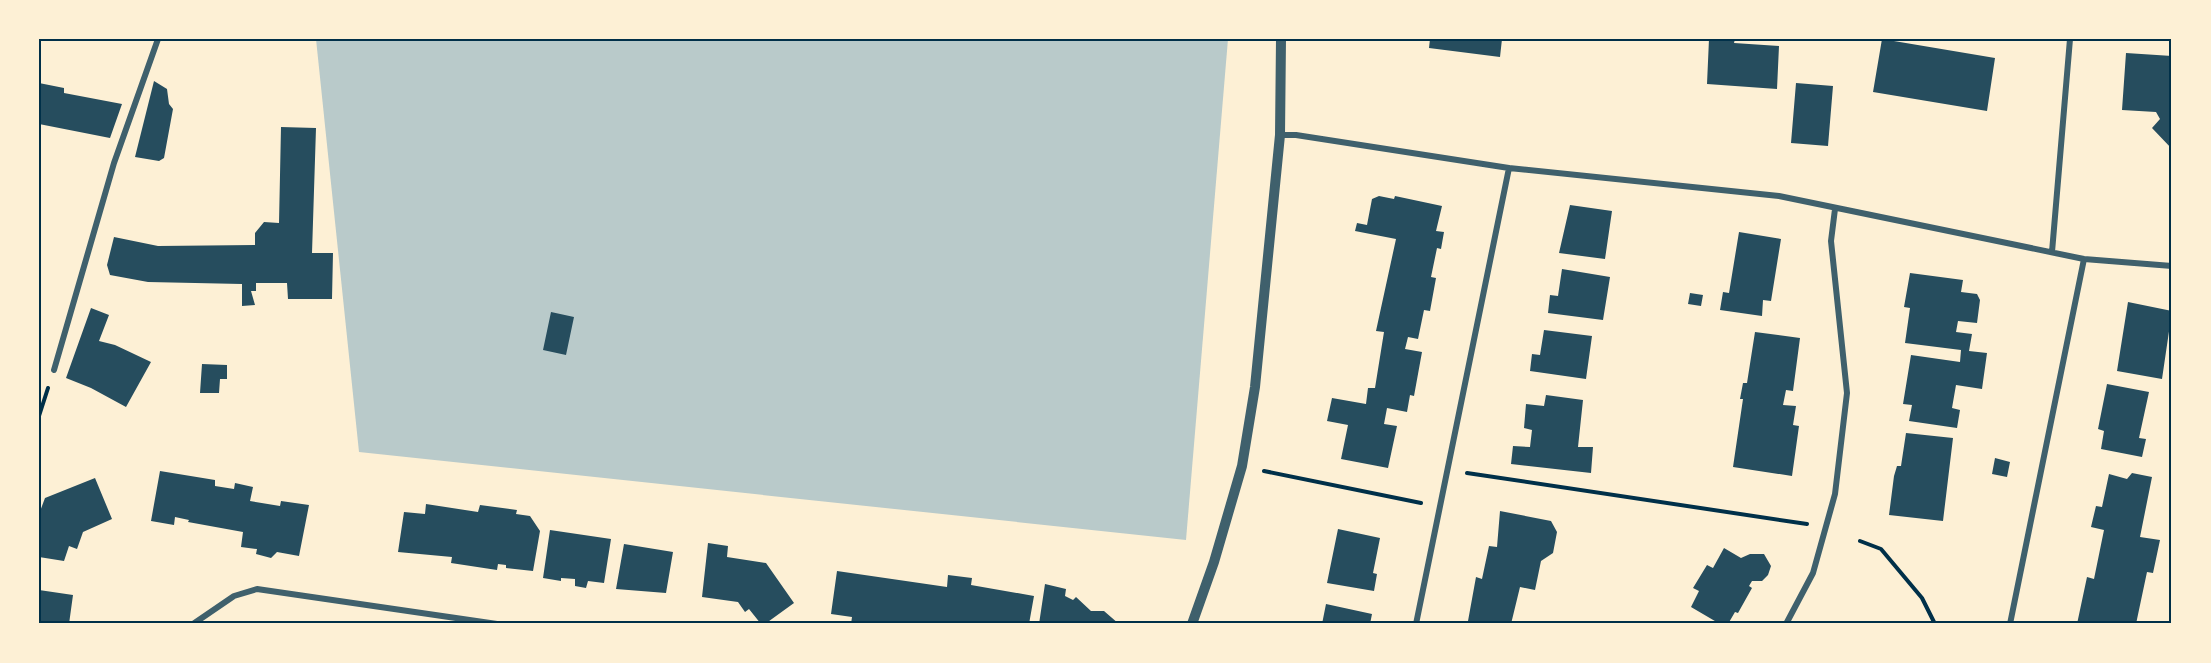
<svg xmlns="http://www.w3.org/2000/svg" width="2211" height="663" font-family="Montserrat,sans-serif">
<style>
.green{fill:#b9caca}
.building{fill:#264d5e}
.lines{fill:none;stroke-linecap:round;stroke-linejoin:round}
.path{stroke:#003049;stroke-width:4}
.minor{stroke:#3f606c;stroke-width:6}
.tertiary{stroke:#3f606c;stroke-width:10}
.neatline{fill:none;stroke:#003049;stroke-width:2}
</style>
<rect width="100%" height="100%" fill="#fdf0d5"/>
<path class="green" d="M 316,39 L 1228,39 L 1186,540 L 359,452 Z"/>
<path class="building" d="M 1430,39 L 1502,39 L 1500,57 L 1429,48 Z
M 1709,39 L 1735,39 L 1734,43 L 1779,46 L 1777,89 L 1707,84 Z
M 1882,39 L 1995,58 L 1987,111 L 1873,92 Z
M 2126,53 L 2172,56 L 2172,149 L 2152,128 L 2160,119 L 2156,112 L 2122,110 Z
M 154,81 L 167,89 L 169,104 L 173,109 L 164,158 L 159,161 L 135,157 Z
M 39,83 L 64,88 L 64,93 L 122,104 L 110,138 L 39,124 Z
M 1796,83 L 1833,86 L 1828,146 L 1791,143 Z
M 281,127 L 316,128 L 312,253 L 333,253 L 332,299 L 288,299 L 287,283 L 256,283 L 256,291 L 251,291 L 255,305 L 242,306 L 242,284 L 148,282 L 110,275 L 107,265 L 114,237 L 158,246 L 255,245 L 255,233 L 264,222 L 279,223 Z
M 1379,196 L 1394,199 L 1395,196 L 1442,206 L 1436,231 L 1444,232 L 1441,249 L 1437,248 L 1431,277 L 1436,278 L 1430,311 L 1424,310 L 1418,339 L 1408,337 L 1405,349 L 1422,352 L 1414,396 L 1410,395 L 1407,412 L 1387,408 L 1384,424 L 1397,426 L 1388,468 L 1341,459 L 1348,425 L 1327,421 L 1332,398 L 1366,404 L 1368,388 L 1375,388 L 1384,332 L 1376,331 L 1396,239 L 1355,231 L 1357,223 L 1367,225 L 1372,199 Z
M 1570,205 L 1612,211 L 1605,259 L 1559,253 Z
M 1739,232 L 1781,239 L 1771,301 L 1763,300 L 1762,316 L 1720,310 L 1723,292 L 1729,293 Z
M 1562,269 L 1610,277 L 1603,320 L 1548,313 L 1550,295 L 1558,296 Z
M 1910,273 L 1963,280 L 1961,292 L 1977,294 L 1980,300 L 1977,323 L 1958,321 L 1956,332 L 1972,334 L 1969,351 L 1987,353 L 1982,389 L 1956,385 L 1952,408 L 1960,410 L 1957,428 L 1909,421 L 1912,405 L 1903,404 L 1911,355 L 1960,362 L 1961,350 L 1905,343 L 1910,308 L 1904,307 Z
M 1690,293 L 1703,295 L 1701,306 L 1688,304 Z
M 2128,302 L 2172,311 L 2162,379 L 2117,371 Z
M 91,308 L 109,315 L 99,341 L 115,345 L 151,362 L 126,407 L 91,388 L 66,378 Z
M 551,312 L 574,317 L 566,355 L 543,350 Z
M 1544,330 L 1592,336 L 1586,379 L 1530,371 L 1532,354 L 1540,355 Z
M 1755,332 L 1800,338 L 1793,391 L 1786,390 L 1783,405 L 1796,406 L 1793,425 L 1799,426 L 1792,476 L 1733,467 L 1743,399 L 1740,399 L 1743,383 L 1747,383 Z
M 202,364 L 227,365 L 227,379 L 220,379 L 219,393 L 200,393 Z
M 2107,384 L 2149,392 L 2139,438 L 2146,439 L 2142,457 L 2101,449 L 2104,431 L 2098,429 Z
M 1546,395 L 1583,400 L 1578,447 L 1593,447 L 1591,473 L 1511,464 L 1513,446 L 1530,447 L 1532,430 L 1524,428 L 1526,404 L 1544,406 Z
M 1906,433 L 1953,438 L 1943,521 L 1889,515 L 1894,476 L 1897,466 L 1901,466 Z
M 1995,458 L 2010,462 L 2007,477 L 1992,474 Z
M 160,471 L 215,480 L 215,486 L 234,489 L 235,483 L 253,487 L 250,501 L 280,506 L 281,501 L 309,505 L 299,556 L 277,552 L 271,558 L 256,554 L 257,549 L 241,547 L 243,532 L 188,522 L 189,520 L 175,517 L 174,525 L 151,521 Z
M 2132,473 L 2152,477 L 2140,537 L 2160,540 L 2153,573 L 2147,572 L 2136,624 L 2077,624 L 2087,577 L 2094,579 L 2104,530 L 2091,527 L 2096,506 L 2102,507 L 2109,474 L 2127,479 Z
M 95,478 L 112,519 L 83,532 L 77,549 L 69,546 L 64,561 L 39,557 L 39,514 L 45,498 Z
M 426,504 L 478,512 L 480,505 L 517,510 L 516,514 L 530,516 L 540,531 L 533,571 L 506,568 L 506,565 L 498,564 L 497,570 L 451,563 L 452,557 L 398,552 L 404,512 L 425,514 Z
M 1500,511 L 1551,521 L 1557,532 L 1553,553 L 1541,561 L 1535,590 L 1520,587 L 1511,624 L 1472,624 L 1468,621 L 1476,577 L 1482,579 L 1489,546 L 1497,547 Z
M 1338,529 L 1380,538 L 1373,573 L 1377,574 L 1374,591 L 1327,583 Z
M 550,530 L 611,539 L 604,583 L 588,581 L 586,588 L 575,586 L 575,579 L 561,578 L 561,581 L 543,578 Z
M 708,543 L 728,546 L 727,557 L 766,563 L 794,603 L 765,624 L 761,624 L 749,609 L 745,612 L 738,602 L 702,597 Z
M 624,544 L 673,552 L 666,593 L 616,589 Z
M 1724,548 L 1741,558 L 1750,554 L 1764,554 L 1771,566 L 1768,575 L 1762,581 L 1752,581 L 1749,586 L 1752,588 L 1738,613 L 1735,612 L 1728,624 L 1720,624 L 1691,607 L 1699,591 L 1693,588 L 1707,565 L 1713,568 Z
M 837,571 L 947,587 L 948,575 L 972,578 L 971,585 L 1034,596 L 1029,624 L 851,624 L 852,617 L 831,614 Z
M 1045,584 L 1066,589 L 1065,596 L 1073,600 L 1076,597 L 1091,611 L 1104,611 L 1119,624 L 1039,624 Z
M 39,590 L 73,595 L 69,624 L 39,624 Z
M 1326,604 L 1372,614 L 1370,624 L 1322,624 Z"/>
<g class="lines">
<path class="path" d="M 39,416 L 48,388
M 1264,471 L 1421,503
M 1467,473 L 1807,524
M 1860,541 L 1881,549 L 1922,598 L 1935,624"/>
<path class="minor" d="M 1280,135 L 1296,135 L 1509,168 L 1779,196 L 2084,259 L 2172,266
M 2052,252 L 2070,39
M 54,370 L 114,163 L 158,39
M 193,624 L 234,596 L 257,589 L 497,624
M 1416,624 L 1509,168
M 1786,624 L 1813,573 L 1835,494 L 1847,393 L 1831,241 L 1835,209
M 2010,624 L 2084,259"/>
<path class="tertiary" d="M 1192,624 L 1214,562 L 1242,466 L 1255,387 L 1280,135 L 1281,39"/>
</g>
<rect width="2211" height="663" fill="none" stroke="#fdf0d5" stroke-width="81"/>
<rect x="40" y="40" width="2130" height="582" class="neatline"/>
</svg>
